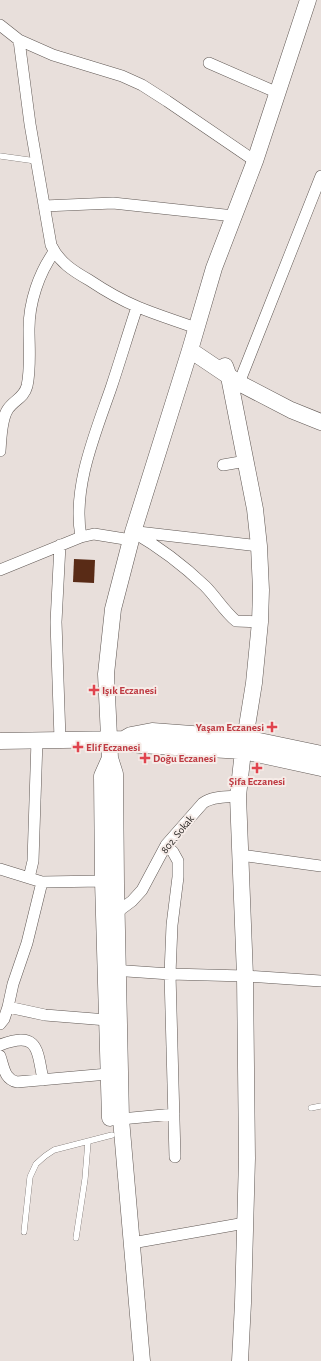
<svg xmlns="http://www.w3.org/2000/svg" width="321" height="1361" font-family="'Alegreya Sans',sans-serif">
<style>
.building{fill:#592b16}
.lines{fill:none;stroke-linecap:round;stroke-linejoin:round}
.lane-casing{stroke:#605854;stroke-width:6}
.street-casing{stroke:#605854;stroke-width:12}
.secondary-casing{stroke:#605854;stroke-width:17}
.lane{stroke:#fff;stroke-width:5.5}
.street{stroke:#fff;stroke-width:11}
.secondary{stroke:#fff;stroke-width:16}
.health-dot{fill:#e0444e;stroke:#f6ece8;stroke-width:1.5}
.labels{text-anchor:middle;stroke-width:4;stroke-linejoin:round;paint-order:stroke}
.health-label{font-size:11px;font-weight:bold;fill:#be3a42;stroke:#f6ece8;text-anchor:start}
.street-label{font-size:11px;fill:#221f1d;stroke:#f6ece8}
</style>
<rect width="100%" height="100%" fill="#e8dfdb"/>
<path class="building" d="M 74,559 L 95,560 L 94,583 L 73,582 Z"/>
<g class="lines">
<defs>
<path id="lane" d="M 0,156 L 36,161
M 311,1108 L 321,1106
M 24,1232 L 30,1177 L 36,1164 L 45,1156 L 54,1150 L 112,1135
M 76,1238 L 85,1179 L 88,1142"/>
<path id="street" d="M 0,25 L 19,40 L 53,55 L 122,76 L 142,85 L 167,101 L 255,161
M 19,40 L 30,124 L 51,245 C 59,262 73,271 89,280 C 104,290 121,300 138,307 C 157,315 177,321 196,328
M 209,63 L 278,93
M 44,206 L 113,203 L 234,216
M 239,383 L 321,176
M 0,451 C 1,439 1,419 8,409 C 14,400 24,398 27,386 C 31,368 29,348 29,329 C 29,302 39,273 54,252
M 223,465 L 246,461
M 133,532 C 159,547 183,565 205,586 C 216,597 224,611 236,621 L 260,622
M 138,532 L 259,546
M 81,537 C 72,488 95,434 111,388 C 120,361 128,334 137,307
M 60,545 L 56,622 L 60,739
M 0,570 L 81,537 L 94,534 L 131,540
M 166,845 L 173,852 L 178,861 L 178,877 L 172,925 L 170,974 L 175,1157
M 240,855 L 321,866
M 0,869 L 42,882 L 103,881 L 109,883
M 29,878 L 33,861 L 37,740
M 116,913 L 132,901 L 142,890 L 166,845 L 203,803 C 212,796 227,797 238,796
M 112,970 L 170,974 L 245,976 L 321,981
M 8,1007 L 45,1015 L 107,1020
M 0,1024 L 4,1019 L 8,1007 L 13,984 L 27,943 L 42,882
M 0,1045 C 38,1031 37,1048 43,1080
M 0,1056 C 4,1067 4,1079 17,1082 L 108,1074
M 121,1119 L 174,1114
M 132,1243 L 245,1223"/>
<path id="secondary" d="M 190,350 L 239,383 L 291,410 L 321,422
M 225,366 L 229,377 L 255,509 L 259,546 L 261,590 L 260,622 L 254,683 L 243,751 L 238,796 L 245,976 L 247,1158 L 243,1303 L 240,1361
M 124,739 L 132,744 L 141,745 L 243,751 L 321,768
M 0,741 L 124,739 L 131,735 L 152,731 L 245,738 L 321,754
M 110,758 L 102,776 L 103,881 L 110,1118
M 142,1361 L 121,1119 L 116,884 L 115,774 L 110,758 L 106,674 L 113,609 L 133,532 L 190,350 L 214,268 L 255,161 L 308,0"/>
</defs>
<use href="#lane" class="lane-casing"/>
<use href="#street" class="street-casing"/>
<use href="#secondary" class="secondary-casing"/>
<use href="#lane" class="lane"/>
<use href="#street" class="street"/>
<use href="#secondary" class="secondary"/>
</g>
<g class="health-dot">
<path d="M92 684h4v4h4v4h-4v4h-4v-4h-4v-4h4z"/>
<path d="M270 721h4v4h4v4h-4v4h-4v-4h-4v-4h4z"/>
<path d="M76 741h4v4h4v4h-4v4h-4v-4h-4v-4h4z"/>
<path d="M143 752h4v4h4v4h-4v4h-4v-4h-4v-4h4z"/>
<path d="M255 762h4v4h4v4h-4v4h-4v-4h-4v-4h4z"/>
</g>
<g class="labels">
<g class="health-label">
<text x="102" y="694">Işık Eczanesi</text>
<text x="264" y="731" text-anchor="end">Yaşam Eczanesi</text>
<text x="86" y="751">Elif Eczanesi</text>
<text x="153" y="762">Doğu Eczanesi</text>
<text x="257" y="785" text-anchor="middle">Şifa Eczanesi</text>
</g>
<g class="street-label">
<text transform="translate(177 834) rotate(-51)" y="4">802. Sokak</text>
</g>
</g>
</svg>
